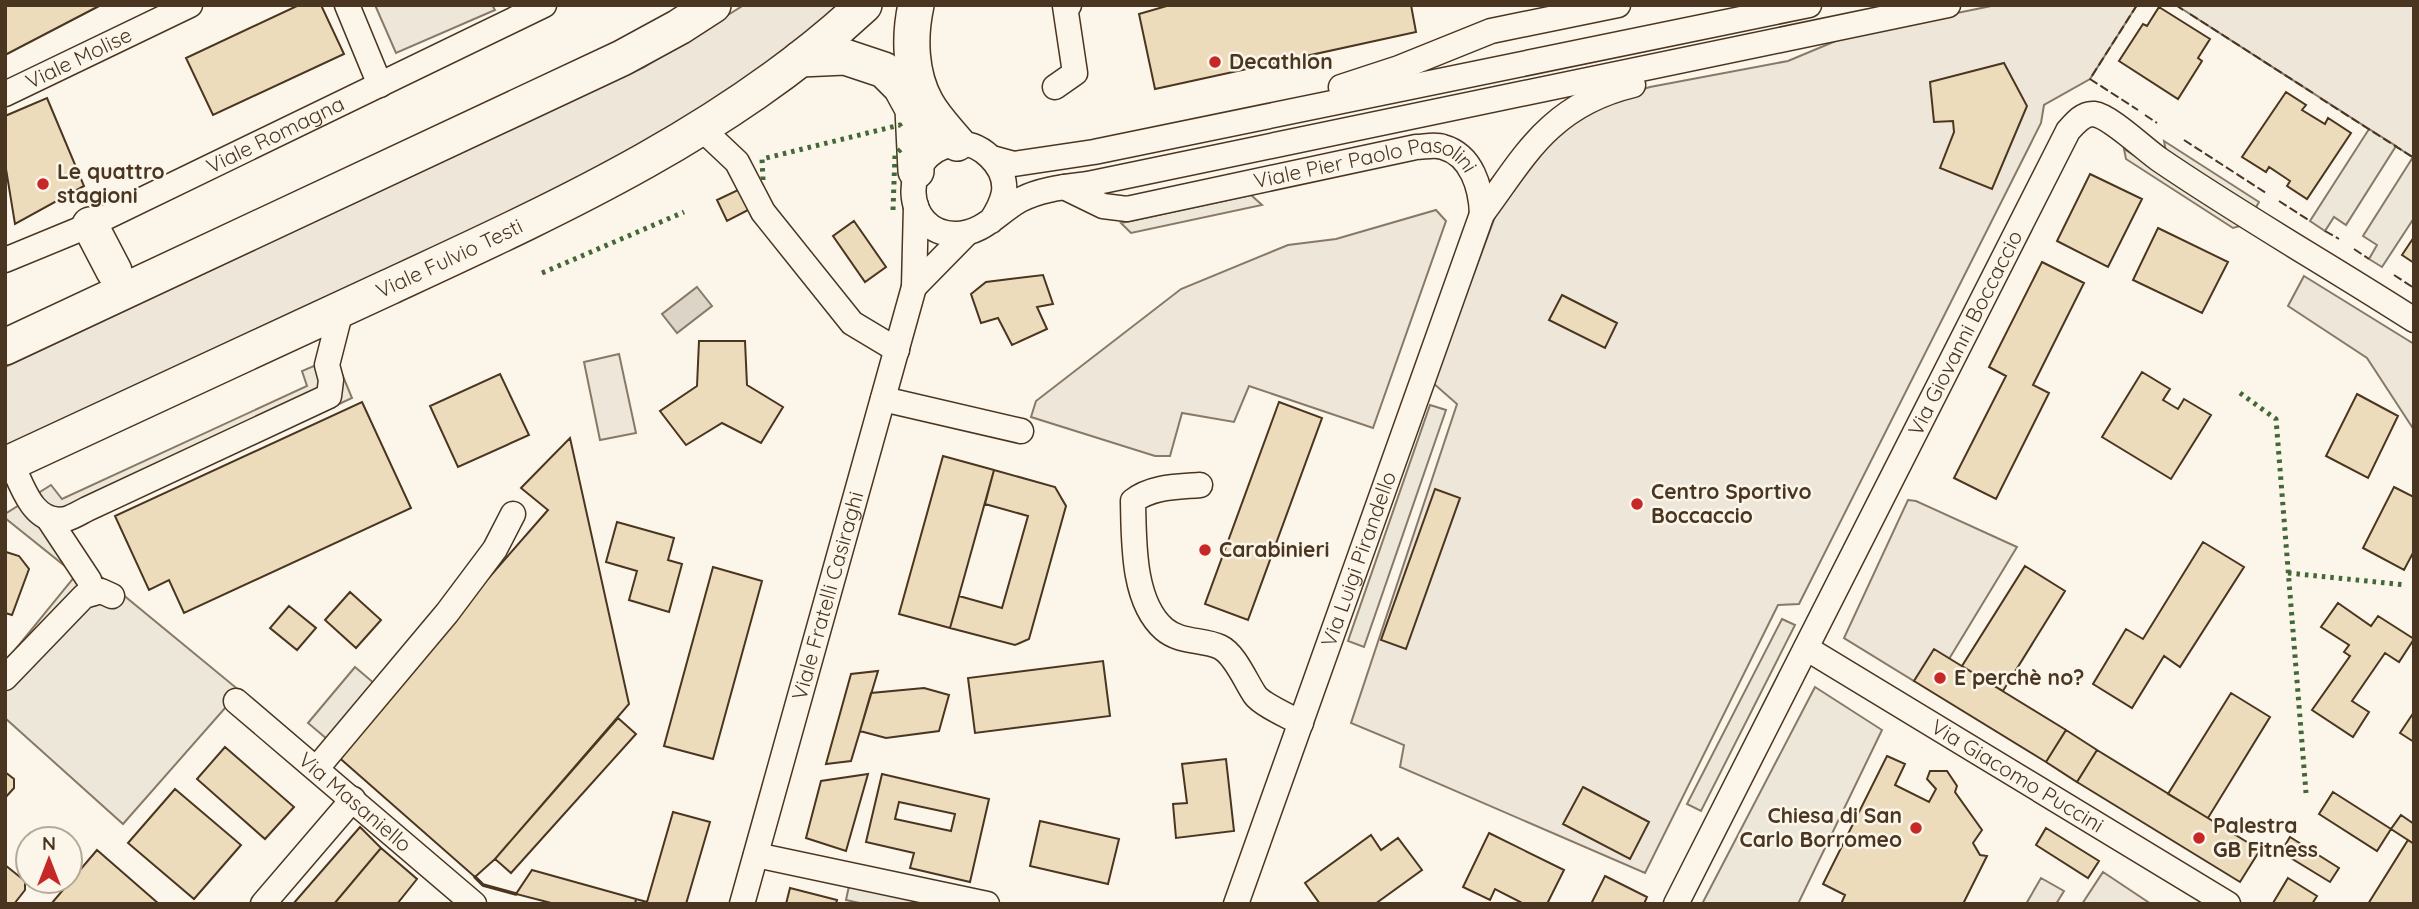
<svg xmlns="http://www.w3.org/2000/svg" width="2419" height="909" font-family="Quicksand,sans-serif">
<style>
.green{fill:#ede6d9;stroke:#887966;stroke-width:2}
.parking{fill:#ede7d9;stroke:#887966;stroke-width:2}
.water{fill:#dcd4c6;stroke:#887966;stroke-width:2}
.building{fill:#ecdcbc;stroke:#4a3520;stroke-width:2;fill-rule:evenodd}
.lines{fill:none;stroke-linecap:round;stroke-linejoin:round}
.minor-casing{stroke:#4a3520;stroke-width:27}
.highway-casing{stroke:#4a3520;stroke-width:38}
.minor{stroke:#fbf6e9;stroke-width:24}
.highway{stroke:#fbf6e9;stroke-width:35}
.hedge{stroke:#436837;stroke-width:5;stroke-dasharray:3.5 5;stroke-linecap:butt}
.fence{stroke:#4a3520;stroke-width:2;stroke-dasharray:9 3.5;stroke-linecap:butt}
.wall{stroke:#4a3520;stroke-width:3.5}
.poi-dot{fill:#c62828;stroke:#fbf6e9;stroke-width:2.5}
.labels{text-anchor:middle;stroke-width:5;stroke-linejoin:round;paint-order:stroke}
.street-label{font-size:21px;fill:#4a3520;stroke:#fbf6e9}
.poi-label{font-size:21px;font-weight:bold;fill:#4a3520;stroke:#fbf6e9;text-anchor:start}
</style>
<rect width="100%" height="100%" fill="#fbf6e9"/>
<path class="green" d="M 375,5 L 492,5 L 495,10 L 396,53 Z
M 744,5 L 842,5 L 807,35 L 697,115 L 559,190 L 299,309 L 5,446 L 5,367 L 644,67 Z
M 1996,5 L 2137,5 L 2090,79 L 2044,105 L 2041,123 L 1799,604 L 1778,605 L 1645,873 L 1400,767 L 1404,745 L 1351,723 L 1457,404 L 1433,383 L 1496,214 L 1526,169 L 1558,132 L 1602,101 L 1650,87 L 1788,61 L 1850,35 Z
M 2176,5 L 2414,5 L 2414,158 Z
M 1436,210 L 1446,221 L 1373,428 L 1249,386 L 1234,422 L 1182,413 L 1170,456 L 1155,456 L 1031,417 L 1036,401 L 1181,289 L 1288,245 L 1336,239 Z
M 2304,276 L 2414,344 L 2414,430 L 2367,358 L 2288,306 Z
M 619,354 L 636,433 L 600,440 L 584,362 Z
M 1908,500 L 1916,501 L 2017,547 L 1949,659 L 1914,681 L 1844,638 Z
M 2103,872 L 2151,904 L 2082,904 Z
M 2041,878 L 2064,891 L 2056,904 L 2026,904 Z"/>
<path class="parking" d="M 2369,129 L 2396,146 L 2346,225 L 2334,217 L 2325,231 L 2310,221 Z
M 2164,141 L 2259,202 L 2255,209 L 2166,152 Z
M 2124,149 L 2244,225 L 2233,228 L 2126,159 Z
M 2413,157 L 2414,218 L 2382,267 L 2369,259 L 2377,245 L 2363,236 Z
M 1251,195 L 1262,205 L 1131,233 L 1121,223 Z
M 335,357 L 352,398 L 70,529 L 93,570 L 240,691 L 123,824 L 5,718 L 5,662 L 76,575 L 5,518 L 5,514 L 51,485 L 62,499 L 307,386 L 302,371 Z
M 1430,405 L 1446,410 L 1364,647 L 1348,641 Z
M 1782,619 L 1795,625 L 1701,811 L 1687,804 Z
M 355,667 L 375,684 L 327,739 L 308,723 Z
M 1815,687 L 1882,730 L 1798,904 L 1702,904 Z
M 849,886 L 930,904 L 864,904 L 846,900 Z"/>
<path class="water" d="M 697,287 L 712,306 L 677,333 L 662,314 Z"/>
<path class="building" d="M 5,5 L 101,5 L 5,55 Z
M 299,5 L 321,5 L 344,54 L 213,115 L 186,58 Z
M 1170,5 L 1411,5 L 1416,32 L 1155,89 L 1139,14 Z
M 2159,7 L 2210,39 L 2198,58 L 2202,61 L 2178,99 L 2119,61 L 2143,24 L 2147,26 Z
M 2004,63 L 2027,106 L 1992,189 L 1940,168 L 1954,132 L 1953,121 L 1934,122 L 1930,82 Z
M 2286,92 L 2306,105 L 2302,110 L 2325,124 L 2328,118 L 2351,133 L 2307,199 L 2287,186 L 2290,181 L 2269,167 L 2266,172 L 2242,157 Z
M 47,98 L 84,186 L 15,224 L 5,163 L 5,116 Z
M 2090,174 L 2142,199 L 2108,267 L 2057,241 Z
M 740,189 L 750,209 L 727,221 L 717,200 Z
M 854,221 L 886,267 L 865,282 L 833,236 Z
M 2158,228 L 2228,262 L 2202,313 L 2133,280 Z
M 2414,237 L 2414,263 L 2402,255 Z
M 2042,262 L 2084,283 L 2033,385 L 2049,393 L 1996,499 L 1954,478 L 2006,376 L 1989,367 Z
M 1043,275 L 1053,304 L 1037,307 L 1047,329 L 1012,345 L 998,318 L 981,323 L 971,294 L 986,282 Z
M 1562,295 L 1617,323 L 1605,348 L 1549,320 Z
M 699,341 L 745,341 L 747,385 L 783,407 L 761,443 L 722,423 L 686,445 L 660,411 L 697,386 Z
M 2142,372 L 2170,389 L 2163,400 L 2178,409 L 2184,399 L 2211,415 L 2171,479 L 2102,437 Z
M 500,374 L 529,435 L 458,467 L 430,406 Z
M 2357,394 L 2398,416 L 2368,478 L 2326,456 Z
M 362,402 L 411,508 L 184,613 L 169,580 L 149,590 L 115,516 Z
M 1279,402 L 1322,418 L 1248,620 L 1205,604 Z
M 570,438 L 629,704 L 495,859 L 475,877 L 335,754 L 548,510 L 521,488 Z
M 943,456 L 994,470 L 950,628 L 899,614 Z
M 994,470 L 1055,487 L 1066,506 L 1029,639 L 1015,645 L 950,628 L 959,596 L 1002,608 L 1028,516 L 985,504 Z
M 2394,487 L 2414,497 L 2414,551 L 2404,570 L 2363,548 Z
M 1435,489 L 1460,498 L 1406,649 L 1381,640 Z
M 617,522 L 674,538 L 668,560 L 682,564 L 669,612 L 629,600 L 637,571 L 606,562 Z
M 2203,542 L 2244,567 L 2180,667 L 2164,656 L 2132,708 L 2093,684 L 2126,629 L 2143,639 Z
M 6,552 L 19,556 L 29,569 L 12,615 L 5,613 Z
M 2025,566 L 2065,591 L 2003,691 L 1962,666 Z
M 713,567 L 762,581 L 713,759 L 664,746 Z
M 350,592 L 381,620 L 356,648 L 325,620 Z
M 2338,603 L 2371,626 L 2378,616 L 2414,639 L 2399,662 L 2385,653 L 2352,701 L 2369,712 L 2353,737 L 2312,710 L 2350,656 L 2344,652 L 2349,645 L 2321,627 Z
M 289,606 L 316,628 L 297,650 L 270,628 Z
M 1934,649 L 2066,730 L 2046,762 L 1914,681 Z
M 1103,661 L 1110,716 L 975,733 L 968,678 Z
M 878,671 L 851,761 L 826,764 L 851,674 Z
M 924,688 L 949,695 L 939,731 L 886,738 L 860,731 L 871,693 Z
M 2231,693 L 2270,717 L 2208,818 L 2168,794 Z
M 2414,712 L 2414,742 L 2400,733 Z
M 618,718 L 636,734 L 511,873 L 495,859 Z
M 2066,730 L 2097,750 L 2077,782 L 2046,762 Z
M 225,747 L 294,807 L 265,839 L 197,779 Z
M 2097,750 L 2260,850 L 2240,882 L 2077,782 Z
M 1887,756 L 1905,764 L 1895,785 L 1929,802 L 1936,789 L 1927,779 L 1930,771 L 1947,771 L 1957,786 L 1955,792 L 1982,830 L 1973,843 L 1980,855 L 1987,856 L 1963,904 L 1841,904 L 1845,895 L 1823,884 Z
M 1226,759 L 1234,831 L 1176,838 L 1173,804 L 1187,803 L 1182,764 Z
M 5,772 L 14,779 L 14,788 L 5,798 Z
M 868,774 L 846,851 L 806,838 L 821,781 Z
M 882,774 L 989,799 L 970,882 L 910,868 L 914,853 L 866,842 ZM 899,802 L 955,814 L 951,831 L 895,819 Z
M 1583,787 L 1649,822 L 1630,859 L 1563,824 Z
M 175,789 L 241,845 L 194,899 L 128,843 Z
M 2333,792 L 2391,829 L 2377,851 L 2319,814 Z
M 673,812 L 710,822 L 686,904 L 635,904 L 636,899 L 647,902 Z
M 2401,815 L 2414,824 L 2414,844 L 2391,829 Z
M 1040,821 L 1119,839 L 1108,884 L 1030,866 Z
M 360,827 L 381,848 L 334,904 L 293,904 Z
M 2046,828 L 2099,861 L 2088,878 L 2036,845 Z
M 1489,833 L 1564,870 L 1547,904 L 1524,904 L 1495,889 L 1490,900 L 1463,887 Z
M 1371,835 L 1381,850 L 1398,838 L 1422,870 L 1375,904 L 1320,904 L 1305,883 Z
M 2290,837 L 2339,868 L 2330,882 L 2281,852 Z
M 2408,840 L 2414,844 L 2414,904 L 2368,904 Z
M 381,848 L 417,879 L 397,904 L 334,904 Z
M 97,850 L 159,904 L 51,904 Z
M 5,865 L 25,881 L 25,890 L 14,904 L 5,904 Z
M 532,870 L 636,899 L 635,904 L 555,904 L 516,894 Z
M 1605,876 L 1647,897 L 1644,904 L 1591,904 Z
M 2288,878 L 2317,896 L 2312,904 L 2273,903 Z
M 790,888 L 837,900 L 836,904 L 786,904 Z"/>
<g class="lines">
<defs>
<g id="minor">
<path d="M 347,5 L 380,85"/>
<path d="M 1055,87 L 1075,73 L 1065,6 L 1069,5"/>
<path d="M 1341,87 L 1399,68 L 1491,31 L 1618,5"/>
<path id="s1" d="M 5,94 L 190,5"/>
<path d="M 701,128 L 737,162 L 763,212 L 852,323 L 897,350"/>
<path d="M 992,158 L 1014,164 L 1094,152 L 1809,5"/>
<path id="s2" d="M 1064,187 L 1103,206 L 1127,209 L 1416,147 C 1424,147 1435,144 1443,147 C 1472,155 1481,188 1482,214"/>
<path d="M 991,221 C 997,212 1002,204 1004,192 C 1007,166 979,139 953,144 C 898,155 902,233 955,234 C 983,234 998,212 1020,200 C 1041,189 1065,187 1088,184 L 1948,5"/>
<path id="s3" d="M 5,260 L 90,225 L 544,5"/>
<path d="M 914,287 L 966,234"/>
<path d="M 883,399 L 1021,431"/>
<path d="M 11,462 C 22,485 33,526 66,519 C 73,517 81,512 87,509 L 329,396 L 331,380 L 327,365 L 341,310"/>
<path d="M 1200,485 C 1178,487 1152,486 1133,501 C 1134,540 1132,601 1164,629 C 1180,643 1203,639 1220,647 C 1235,654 1246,682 1255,695 C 1261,704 1290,717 1301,723"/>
<path d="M 48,518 L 89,580 L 93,593"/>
<path id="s4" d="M 1806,648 L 2228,904"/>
<path d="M 5,678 L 84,596 L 101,591 L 112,596"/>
<path id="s5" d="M 236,701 L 474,904"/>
<path d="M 317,768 L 447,613 L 495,549 L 513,514"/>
<path d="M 756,855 L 987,904"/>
<path d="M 263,904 L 353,799"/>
<path id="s6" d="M 742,904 L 914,287 L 916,206"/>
<path id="s7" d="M 1236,904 L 1482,214 C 1504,185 1524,151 1551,127 C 1574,106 1604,92 1633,85"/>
<path id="s8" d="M 1676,904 L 2068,131 C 2075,123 2083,113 2094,114 C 2110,116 2144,149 2160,160 C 2242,216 2330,266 2414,320"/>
</g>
<g id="highway">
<path d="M 916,5 C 909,37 910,74 926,103 C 934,118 947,131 957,143"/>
<path d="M 800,59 L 845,57 L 884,70 L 901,87 L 913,109 L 916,171"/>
<path d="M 90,225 L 114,271"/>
<path d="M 5,347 L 622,58 L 679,27 L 713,5"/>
<path id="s9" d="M 5,465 C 133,406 261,347 389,287 C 555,210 728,132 864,5"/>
</g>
</defs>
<use href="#minor" class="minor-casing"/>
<use href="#highway" class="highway-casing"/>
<use href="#minor" class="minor"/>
<use href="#highway" class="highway"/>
<path class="hedge" d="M 763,180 L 762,159 L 900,125 L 901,127
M 893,210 L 895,155 L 903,147
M 542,273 L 684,212
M 2240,393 L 2276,419 L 2306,793
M 2288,573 L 2406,585"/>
<path class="fence" d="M 2137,5 L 2090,79 L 2138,110
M 2176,5 L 2183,10
M 2190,14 L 2313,93
M 2320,98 L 2414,158
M 2145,115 L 2157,123
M 2184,140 L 2266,193
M 2279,201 L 2310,221
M 2325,231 L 2339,239
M 2354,249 L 2369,259
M 2394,275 L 2414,288"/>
<path class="wall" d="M 475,877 L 483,885 L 516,894"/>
</g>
<g class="poi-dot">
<circle cx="1215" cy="62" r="7"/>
<circle cx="43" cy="184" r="7"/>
<circle cx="1637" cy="504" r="7"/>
<circle cx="1205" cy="550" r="7"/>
<circle cx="1940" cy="678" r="7"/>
<circle cx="1916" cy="828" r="7"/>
<circle cx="2199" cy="838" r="7"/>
</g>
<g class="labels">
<g class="street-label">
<text dy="7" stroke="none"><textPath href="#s1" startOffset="82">Viale Molise</textPath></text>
<text dy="7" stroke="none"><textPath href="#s3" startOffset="298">Viale Romagna</textPath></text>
<text dy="7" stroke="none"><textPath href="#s2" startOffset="313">Viale Pier Paolo Pasolini</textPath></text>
<text dy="7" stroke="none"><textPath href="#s9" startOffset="490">Viale Fulvio Testi</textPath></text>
<text dy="7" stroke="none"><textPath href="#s8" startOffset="640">Via Giovanni Boccaccio</textPath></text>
<text dy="7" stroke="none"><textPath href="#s7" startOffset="366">Via Luigi Pirandello</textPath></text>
<text dy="7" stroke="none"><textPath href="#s6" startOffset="320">Viale Fratelli Casiraghi</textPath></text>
<text dy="7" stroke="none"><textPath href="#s4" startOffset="247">Via Giacomo Puccini</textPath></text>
<text dy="7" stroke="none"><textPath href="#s5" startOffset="156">Via Masaniello</textPath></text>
</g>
<g class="poi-label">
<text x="1229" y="69">Decathlon</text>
<text x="57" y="179">Le quattro<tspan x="57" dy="24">stagioni</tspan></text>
<text x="1651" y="499">Centro Sportivo<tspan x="1651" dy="24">Boccaccio</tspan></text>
<text x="1219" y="557">Carabinieri</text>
<text x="1954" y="685">E perchè no?</text>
<text x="1902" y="823" text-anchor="end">Chiesa di San<tspan x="1902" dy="24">Carlo Borromeo</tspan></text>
<text x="2213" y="833">Palestra<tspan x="2213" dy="24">GB Fitness</tspan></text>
</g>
</g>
<rect width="2419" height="909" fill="none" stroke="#4a3520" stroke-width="14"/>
<g transform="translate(49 860)"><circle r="33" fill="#fbf6e9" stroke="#b4a999" stroke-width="2"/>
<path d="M0-5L12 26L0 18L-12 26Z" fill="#c62828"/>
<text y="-10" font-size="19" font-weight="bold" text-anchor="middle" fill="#4a3520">N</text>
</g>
</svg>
